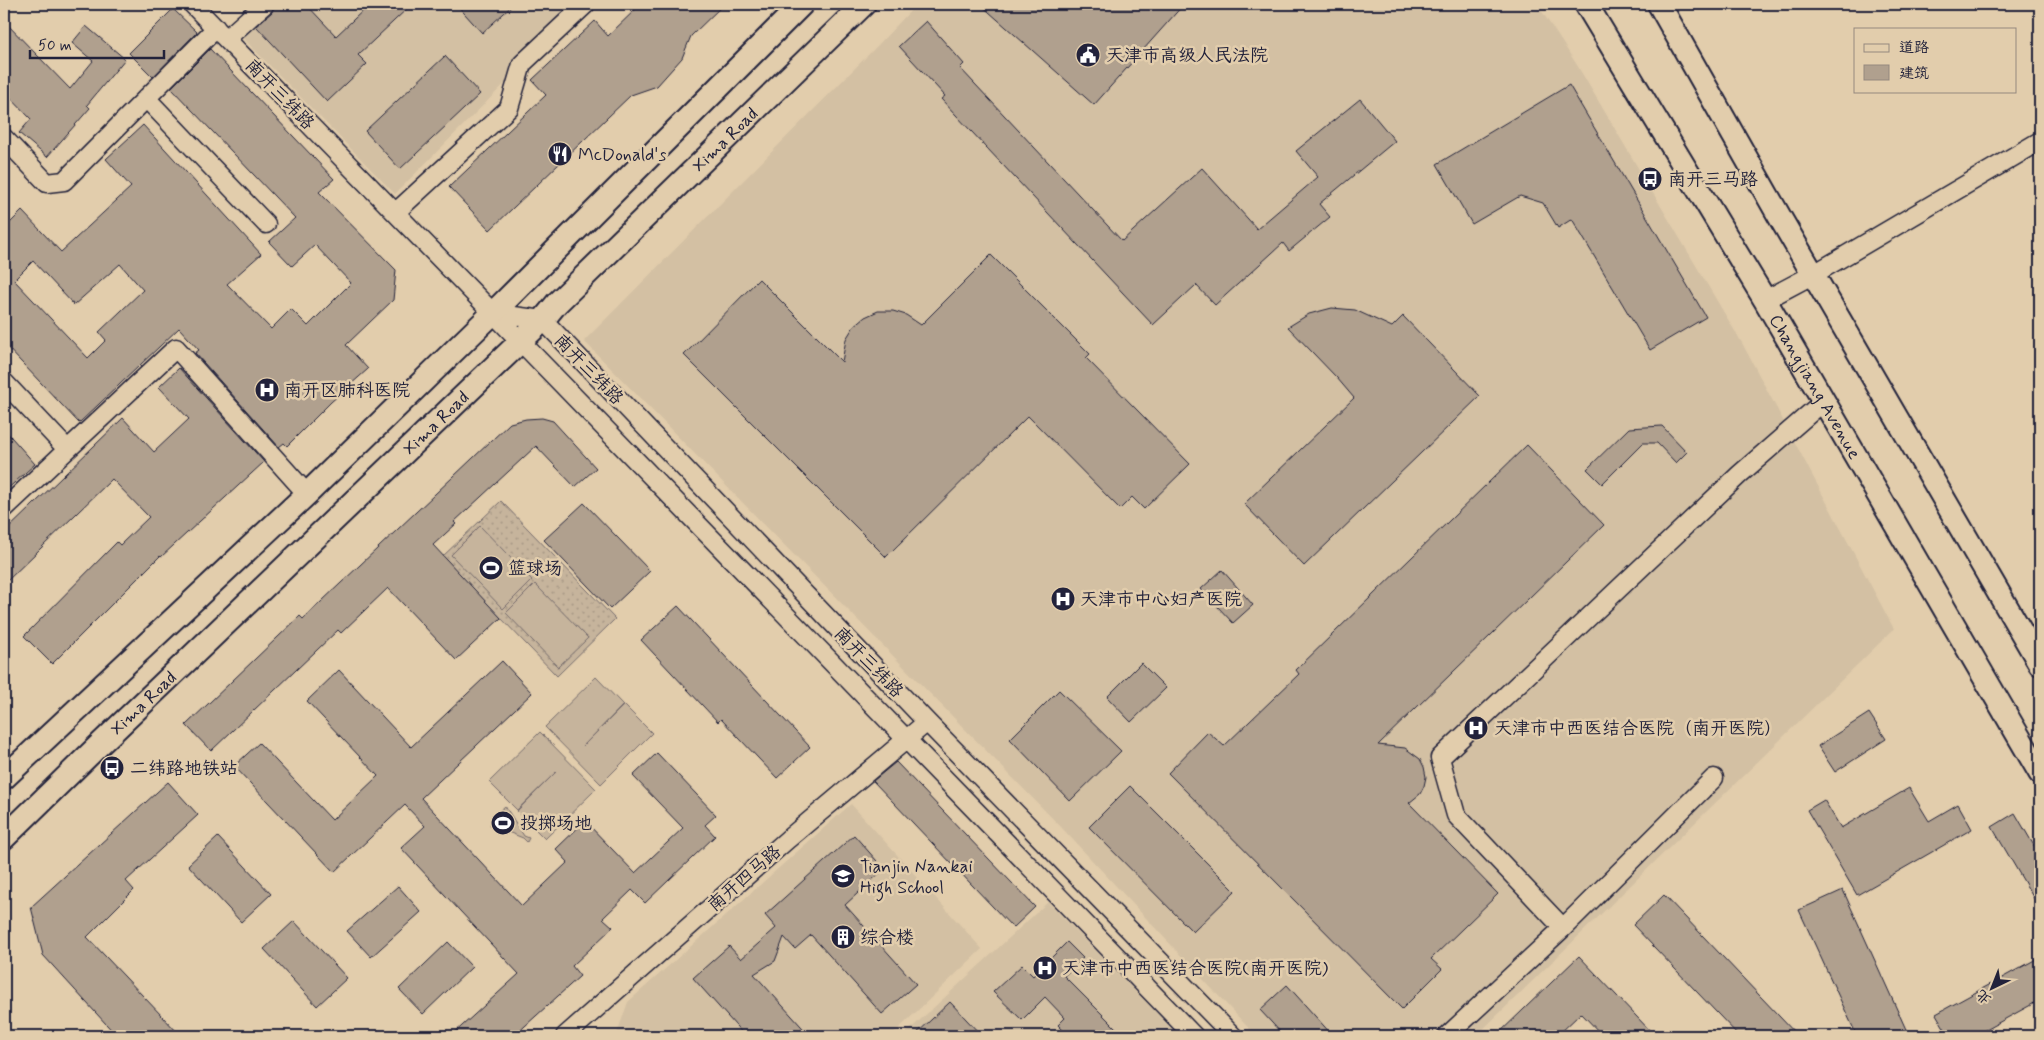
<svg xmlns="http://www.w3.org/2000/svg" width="2044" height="1040" font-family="Mynerve,'LXGW WenKai TC',sans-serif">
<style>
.built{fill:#d3c0a3}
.grass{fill:url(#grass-dots);stroke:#746b6c}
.pitch{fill:#c6b49c;stroke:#746b6c}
.building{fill:#b0a08e;stroke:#22223b;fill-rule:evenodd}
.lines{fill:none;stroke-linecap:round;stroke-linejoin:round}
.minor-casing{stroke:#22223b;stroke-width:21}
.major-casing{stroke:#22223b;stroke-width:26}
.minor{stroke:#e2cdac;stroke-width:18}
.major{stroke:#e2cdac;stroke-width:22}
.labels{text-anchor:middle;stroke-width:5;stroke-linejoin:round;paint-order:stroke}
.poi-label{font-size:18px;fill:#22223b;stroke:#e2cdac;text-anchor:start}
.street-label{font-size:18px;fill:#22223b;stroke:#e2cdac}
</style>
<defs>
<pattern id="grass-dots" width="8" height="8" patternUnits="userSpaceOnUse" patternTransform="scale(1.25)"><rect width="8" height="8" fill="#c6b49c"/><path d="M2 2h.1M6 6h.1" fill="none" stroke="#aa9a87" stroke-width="1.8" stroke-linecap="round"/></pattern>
</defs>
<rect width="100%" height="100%" fill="#e2cdac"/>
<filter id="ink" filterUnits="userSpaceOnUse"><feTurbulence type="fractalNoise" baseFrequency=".02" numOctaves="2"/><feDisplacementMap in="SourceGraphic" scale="10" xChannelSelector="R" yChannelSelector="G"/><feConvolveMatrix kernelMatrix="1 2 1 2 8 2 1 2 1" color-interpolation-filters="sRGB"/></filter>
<g filter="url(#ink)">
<path class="built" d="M 281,4 L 584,4 L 395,194 L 243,38 Z
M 917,4 L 1537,4 L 1577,65 L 1742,343 L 1894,629 L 1476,1036 L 1256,1036 L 1061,827 L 584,341 L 878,45 Z
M 851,804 L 982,949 L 891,1036 L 616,1036 L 628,1002 Z
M 1048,902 L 1179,1036 L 905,1036 L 904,1035 Z"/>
<path class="grass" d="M 501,501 L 615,619 L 557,676 L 442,557 Z"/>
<path class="pitch" d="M 480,526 L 532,580 L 503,609 L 451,555 Z
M 535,584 L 588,638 L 558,667 L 506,613 Z
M 596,677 L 623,705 L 583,746 L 624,705 L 652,733 L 601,784 L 545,727 Z
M 540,732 L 596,789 L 545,839 L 517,811 L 556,772 L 517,810 L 489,782 Z
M 505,806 L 524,836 L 529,838 L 527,842 L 523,838 L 490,825 L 496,814 Z"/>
<path class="building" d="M 275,4 L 306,4 L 336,36 L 370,4 L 412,4 L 358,55 L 367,64 L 327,102 L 256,26 L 272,12 Z
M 456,4 L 514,4 L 482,33 Z
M 641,4 L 724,4 L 691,36 L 682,58 L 657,86 L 631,95 L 490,230 L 449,187 L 546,95 L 532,80 L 595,21 L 608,36 Z
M 980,4 L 1184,4 L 1094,105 Z
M 173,9 L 197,32 L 153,77 L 129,53 Z
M 4,21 L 70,89 L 93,61 L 72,43 L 86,26 L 125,59 L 87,105 L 90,108 L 47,157 L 19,133 L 31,119 L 4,91 Z
M 926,21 L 964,64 L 960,68 L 1122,241 L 1202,168 L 1257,229 L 1318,177 L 1296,151 L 1360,99 L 1395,141 L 1319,204 L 1330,217 L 1289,251 L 1283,243 L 1215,305 L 1196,285 L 1153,325 L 941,99 L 945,96 L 899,46 Z
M 210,49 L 334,179 L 319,192 L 396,270 L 393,300 L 346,345 L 368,369 L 331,402 L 287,446 L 284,443 L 279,447 L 195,353 L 199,350 L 179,328 L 79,423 L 4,344 L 4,229 L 22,211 L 61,252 L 131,187 L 106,159 L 143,125 L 261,254 L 227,284 L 271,329 L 291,309 L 308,326 L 351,283 L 315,245 L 292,266 L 269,242 L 295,218 L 171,88 ZM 33,261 L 74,305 L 120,264 L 143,290 L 99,332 L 106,340 L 88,358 L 14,280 Z
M 445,56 L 480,94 L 400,169 L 365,131 Z
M 1569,85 L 1706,317 L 1650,350 L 1572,219 L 1558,228 L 1543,203 L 1520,196 L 1472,224 L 1437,164 Z
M 991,255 L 1090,354 L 1086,358 L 1190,464 L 1144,509 L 1132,497 L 1120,509 L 1028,416 L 886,557 L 684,355 L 759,279 L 842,362 L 846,339 L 854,326 L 865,317 L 878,311 L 893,311 L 906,315 L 921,325 Z
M 1332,308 L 1355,310 L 1392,327 L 1403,316 L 1480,396 L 1304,566 L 1244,504 L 1354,398 L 1337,378 L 1288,327 L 1309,314 Z
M 179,368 L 264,462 L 161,557 L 160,556 L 52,664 L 24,636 L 117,542 L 120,545 L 149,517 L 112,479 L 4,584 L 4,533 L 123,418 L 154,452 L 189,419 L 159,387 Z
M 542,418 L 553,421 L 596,468 L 575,487 L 536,446 L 454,522 L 456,524 L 433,545 L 501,618 L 456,660 L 388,588 L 341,633 L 338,630 L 211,751 L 186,725 L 300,616 L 303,619 L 510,423 L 526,419 Z
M 1662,426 L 1687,452 L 1676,463 L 1657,443 L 1643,443 L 1602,484 L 1587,469 L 1629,428 Z
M 4,429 L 35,464 L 4,492 Z
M 1527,445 L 1604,525 L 1378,745 L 1405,748 L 1420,759 L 1424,767 L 1426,777 L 1424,786 L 1420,794 L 1409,803 L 1498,894 L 1431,959 L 1442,969 L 1402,1009 L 1168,773 L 1208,732 L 1224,746 L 1299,674 L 1296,670 Z
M 584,503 L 650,571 L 610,609 L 544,540 Z
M 1222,570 L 1253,605 L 1233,623 L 1201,589 Z
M 678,606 L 810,747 L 777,778 L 721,719 L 718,722 L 641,640 Z
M 502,661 L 532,693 L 421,798 L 522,906 L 568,862 L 556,849 L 585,821 L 635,873 L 683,828 L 633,776 L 657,753 L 716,815 L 705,825 L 715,836 L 645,903 L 632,890 L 603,918 L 613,927 L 572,966 L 580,976 L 514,1036 L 451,1036 L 519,974 L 401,848 L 425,826 L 405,805 L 334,872 L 234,766 L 259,743 L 332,820 L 378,776 L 307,701 L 339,670 L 411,747 Z
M 1141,663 L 1166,688 L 1131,722 L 1107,697 Z
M 1059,690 L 1121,751 L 1070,801 L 1010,739 Z
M 1869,713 L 1886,739 L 1835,772 L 1818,746 Z
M 896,762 L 1035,907 L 1013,928 L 873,781 Z
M 168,782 L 198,815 L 126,881 L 134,890 L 87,937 L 181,1036 L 117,1036 L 43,955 L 31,907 Z
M 1130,786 L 1235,891 L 1193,932 L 1089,827 Z
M 1909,788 L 1929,821 L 1958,804 L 1972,829 L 1857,895 L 1807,810 L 1824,800 L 1841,828 Z
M 2015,813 L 2040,856 L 2040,909 L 1992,827 Z
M 854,835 L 884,869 L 845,905 L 916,984 L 882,1014 L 811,935 L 795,949 L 784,937 L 775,961 L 754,974 L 810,1036 L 745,1036 L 693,978 L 729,946 L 741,959 L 776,928 L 765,915 Z
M 218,837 L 271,894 L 241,922 L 188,865 Z
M 398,886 L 421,912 L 371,957 L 347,931 Z
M 1843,890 L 1909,1036 L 1857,1036 L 1799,910 Z
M 1664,895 L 1798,1036 L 1739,1036 L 1633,925 Z
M 294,921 L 347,978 L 317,1006 L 264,949 Z
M 448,942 L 472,967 L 423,1014 L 399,989 Z
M 1067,942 L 1083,958 L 1064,976 L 1124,1036 L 1069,1036 L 1058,1025 L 1065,1018 L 1045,997 L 1022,1020 L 993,992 L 1022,965 L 1033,976 Z
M 1579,956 L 1655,1036 L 1603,1036 L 1581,1013 L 1557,1036 L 1496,1036 Z
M 2040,957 L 2040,1000 L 1974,1036 L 1949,1036 L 1936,1014 Z
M 1287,985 L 1333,1036 L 1284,1036 L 1260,1010 Z
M 950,1002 L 982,1036 L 914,1036 Z"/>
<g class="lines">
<defs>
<path id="minor" d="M 192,4 L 493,313
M 226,39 L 265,4
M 146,98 L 266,224
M 4,138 L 47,183 L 64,181 L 216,28
M 396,212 L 509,108 L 522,64 L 586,4
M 1765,300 L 1814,274 L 2040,141
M 4,382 L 67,449
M 4,509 L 176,348 L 307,494
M 1563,928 L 1456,815 L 1440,758 L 1740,474 L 1824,401
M 565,1036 L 788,839 L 927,722
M 1194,1036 L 493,313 L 543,320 L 927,722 L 1233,1036
M 1447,1036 L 1563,928 L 1714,778"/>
<g id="major">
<path id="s1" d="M 1586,4 L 1765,300 L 2040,773"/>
<path d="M 1659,4 L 1782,221 L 2040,664"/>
<path d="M 4,778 L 307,494 L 493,313 L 802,4"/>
<path id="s2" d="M 4,838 L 95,749 L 543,320 L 557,303 L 864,4"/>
</g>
</defs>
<use href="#minor" class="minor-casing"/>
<use href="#major" class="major-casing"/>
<use href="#minor" class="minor"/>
<use href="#major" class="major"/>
</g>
</g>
<defs>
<symbol id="civic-disc" viewBox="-11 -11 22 22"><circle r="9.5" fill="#22223b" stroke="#e2cdac"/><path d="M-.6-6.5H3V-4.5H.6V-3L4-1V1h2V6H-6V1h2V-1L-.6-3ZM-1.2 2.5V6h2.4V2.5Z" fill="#fff"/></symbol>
<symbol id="restaurant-disc" viewBox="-11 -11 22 22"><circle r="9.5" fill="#22223b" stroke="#e2cdac"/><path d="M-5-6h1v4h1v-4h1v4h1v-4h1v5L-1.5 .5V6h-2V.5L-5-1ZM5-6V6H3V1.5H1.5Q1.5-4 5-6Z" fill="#fff"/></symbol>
<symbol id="bus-disc" viewBox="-11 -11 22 22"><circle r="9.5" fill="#22223b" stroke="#e2cdac"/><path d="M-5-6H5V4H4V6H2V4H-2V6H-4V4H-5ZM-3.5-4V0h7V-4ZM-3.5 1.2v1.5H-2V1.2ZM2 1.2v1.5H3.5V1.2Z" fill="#fff"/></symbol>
<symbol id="hospital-disc" viewBox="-11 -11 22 22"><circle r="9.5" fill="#22223b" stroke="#e2cdac"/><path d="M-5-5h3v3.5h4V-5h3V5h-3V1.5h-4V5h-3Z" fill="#fff"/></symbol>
<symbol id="stadium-disc" viewBox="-11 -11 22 22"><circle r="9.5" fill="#22223b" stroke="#e2cdac"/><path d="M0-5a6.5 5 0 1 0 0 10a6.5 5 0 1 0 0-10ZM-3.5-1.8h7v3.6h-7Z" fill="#fff"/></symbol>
<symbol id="school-disc" viewBox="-11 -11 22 22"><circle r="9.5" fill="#22223b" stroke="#e2cdac"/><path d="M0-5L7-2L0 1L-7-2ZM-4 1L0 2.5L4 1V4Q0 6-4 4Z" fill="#fff"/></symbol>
<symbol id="building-disc" viewBox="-11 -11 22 22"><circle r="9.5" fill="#22223b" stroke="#e2cdac"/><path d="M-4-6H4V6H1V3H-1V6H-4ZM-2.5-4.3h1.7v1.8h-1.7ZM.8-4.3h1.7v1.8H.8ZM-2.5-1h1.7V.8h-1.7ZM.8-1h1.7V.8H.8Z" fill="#fff"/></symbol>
</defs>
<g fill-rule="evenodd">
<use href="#civic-disc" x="1074" y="41" width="28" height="28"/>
<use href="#restaurant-disc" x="546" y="140" width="28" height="28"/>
<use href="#bus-disc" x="1636" y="165" width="28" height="28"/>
<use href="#hospital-disc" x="253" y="376" width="28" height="28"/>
<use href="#stadium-disc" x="477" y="554" width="28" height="28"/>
<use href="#hospital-disc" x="1049" y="585" width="28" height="28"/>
<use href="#hospital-disc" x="1462" y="714" width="28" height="28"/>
<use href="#bus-disc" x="98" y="754" width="28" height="28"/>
<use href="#stadium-disc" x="489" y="809" width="28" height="28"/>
<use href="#school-disc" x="829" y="862" width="28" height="28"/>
<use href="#building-disc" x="829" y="923" width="28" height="28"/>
<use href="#hospital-disc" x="1031" y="954" width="28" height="28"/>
</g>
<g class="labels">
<g class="poi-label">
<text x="1106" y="61">天津市高级人民法院</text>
<text x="578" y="160">McDonald's</text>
<text x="1668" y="185">南开三马路</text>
<text x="284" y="396">南开区肺科医院</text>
<text x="508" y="574">篮球场</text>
<text x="1080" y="605">天津市中心妇产医院</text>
<text x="1494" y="734">天津市中西医结合医院（南开医院）</text>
<text x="130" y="774">二纬路地铁站</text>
<text x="520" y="829">投掷场地</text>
<text x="860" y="872">Tianjin Nankai<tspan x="860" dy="21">High School</tspan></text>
<text x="860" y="943">综合楼</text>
<text x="1062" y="974">天津市中西医结合医院(南开医院)</text>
</g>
<g class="street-label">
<text transform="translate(280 94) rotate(46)" y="6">南开三纬路</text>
<text dy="6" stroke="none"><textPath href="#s2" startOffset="1004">Xima Road</textPath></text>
<text transform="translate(589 369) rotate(46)" y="6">南开三纬路</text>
<text dy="6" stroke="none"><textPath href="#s1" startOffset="446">Changjiang Avenue</textPath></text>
<text dy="6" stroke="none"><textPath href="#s2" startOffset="599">Xima Road</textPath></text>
<text transform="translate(869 662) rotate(46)" y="6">南开三纬路</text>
<text dy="6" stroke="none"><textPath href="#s2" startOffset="194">Xima Road</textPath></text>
<text transform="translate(744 878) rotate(-41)" y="6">南开四马路</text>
</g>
</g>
<rect width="2044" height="1040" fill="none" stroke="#e2cdac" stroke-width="20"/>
<rect x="10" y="10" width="2024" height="1020" fill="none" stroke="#22223b" stroke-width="2" filter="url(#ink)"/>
<rect x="1854" y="28" width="162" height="65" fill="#e2cdac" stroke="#95897f"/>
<rect x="1864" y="44" width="25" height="8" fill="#e2cdac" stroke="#95897f"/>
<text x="1899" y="52" font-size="15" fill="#22223b">道路</text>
<rect x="1864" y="65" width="25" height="15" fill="#b0a08e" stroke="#95897f"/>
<text x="1899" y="78" font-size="15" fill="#22223b">建筑</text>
<g transform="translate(1992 988) rotate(223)" stroke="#e2cdac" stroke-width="4" paint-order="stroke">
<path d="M0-4L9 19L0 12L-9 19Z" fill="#22223b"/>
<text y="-8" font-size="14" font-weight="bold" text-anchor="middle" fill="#22223b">北</text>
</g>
<path d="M30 50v8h134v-8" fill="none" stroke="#22223b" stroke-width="2.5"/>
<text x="38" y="50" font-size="15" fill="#22223b" stroke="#e2cdac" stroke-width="4" paint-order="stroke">50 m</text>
</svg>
